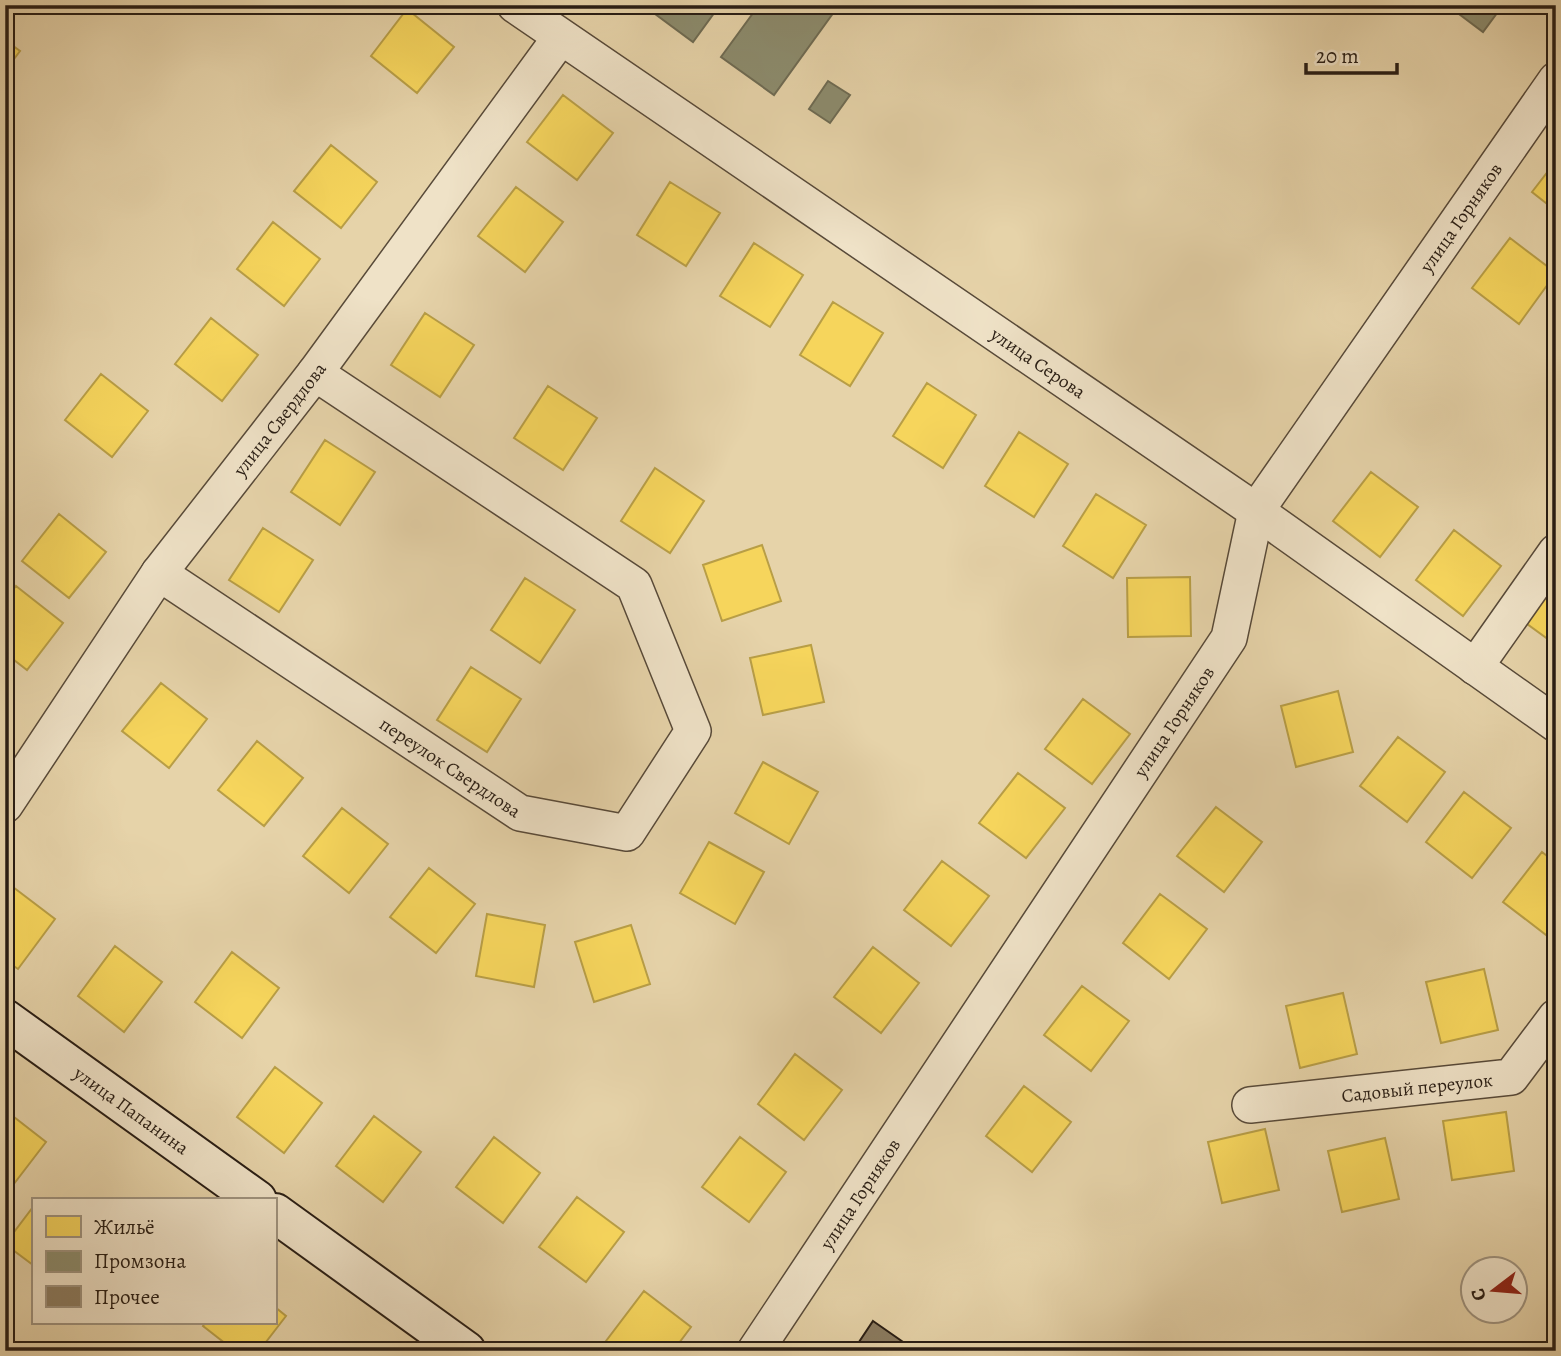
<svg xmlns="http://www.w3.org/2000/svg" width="1561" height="1356" font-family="Alegreya,serif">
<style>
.homes{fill:#f6d55c;stroke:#b89e46;stroke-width:2}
.industry{fill:#8c8c6e;stroke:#6e6b53;stroke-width:2}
.building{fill:#8b7c61;stroke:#281d14;stroke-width:2}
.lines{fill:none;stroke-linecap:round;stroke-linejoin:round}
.street-casing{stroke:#584a39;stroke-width:38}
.secondary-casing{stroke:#281d14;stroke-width:42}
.street{stroke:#efe2c7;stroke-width:35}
.secondary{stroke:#efe2c7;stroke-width:38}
.labels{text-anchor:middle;stroke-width:7;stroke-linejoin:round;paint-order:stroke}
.street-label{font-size:19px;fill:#281d14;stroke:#efe2c7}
</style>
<rect width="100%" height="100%" fill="#e6d3a9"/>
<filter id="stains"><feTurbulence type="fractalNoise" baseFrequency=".00286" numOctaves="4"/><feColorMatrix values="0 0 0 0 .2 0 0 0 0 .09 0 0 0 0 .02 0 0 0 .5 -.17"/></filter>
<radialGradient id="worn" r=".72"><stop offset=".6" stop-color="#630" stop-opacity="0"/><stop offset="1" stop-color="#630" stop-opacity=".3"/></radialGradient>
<path class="homes" d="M 407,9 L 454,47 L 417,93 L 371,56 Z
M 5,40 L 20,51 L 5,71 Z
M 563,95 L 613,133 L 577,180 L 527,142 Z
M 331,145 L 377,182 L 341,228 L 294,191 Z
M 1556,161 L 1556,211 L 1532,192 Z
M 670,182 L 720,213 L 686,266 L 637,235 Z
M 516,187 L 563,222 L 525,272 L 478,236 Z
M 273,222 L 320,259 L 284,306 L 237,269 Z
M 1510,238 L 1556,273 L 1519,324 L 1472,288 Z
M 754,243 L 803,275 L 770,327 L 720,296 Z
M 833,302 L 883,333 L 850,386 L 800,355 Z
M 425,313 L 474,345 L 440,397 L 391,365 Z
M 211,318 L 258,355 L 222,401 L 175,364 Z
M 101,374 L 148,411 L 112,457 L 65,420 Z
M 927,383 L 976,415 L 943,468 L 893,436 Z
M 548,386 L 597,418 L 563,470 L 514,438 Z
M 1019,432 L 1068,464 L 1034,517 L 985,486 Z
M 325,440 L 375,472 L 340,525 L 291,492 Z
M 655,468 L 704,501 L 670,553 L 621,521 Z
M 1371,472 L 1418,507 L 1380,557 L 1333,521 Z
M 1096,494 L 1146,525 L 1113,578 L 1063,546 Z
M 59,514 L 106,552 L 69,598 L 22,561 Z
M 263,528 L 313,560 L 279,612 L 229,580 Z
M 1454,530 L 1501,566 L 1463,616 L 1416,580 Z
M 762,545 L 781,601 L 722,621 L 703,565 Z
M 1190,577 L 1191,636 L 1128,637 L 1127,578 Z
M 525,578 L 575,610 L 540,663 L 491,630 Z
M 1556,578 L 1556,645 L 1523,621 Z
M 16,586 L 63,623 L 27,670 L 5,653 L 5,600 Z
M 811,645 L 824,702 L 763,715 L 750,658 Z
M 471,667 L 521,699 L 487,752 L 437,720 Z
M 161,683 L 207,719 L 169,768 L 122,731 Z
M 1338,691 L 1353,752 L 1296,767 L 1281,706 Z
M 1083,699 L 1130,734 L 1092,784 L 1045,749 Z
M 1398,737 L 1445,772 L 1407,822 L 1360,786 Z
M 257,741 L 303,778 L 264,826 L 218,790 Z
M 763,762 L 818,792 L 789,844 L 735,813 Z
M 1018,773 L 1065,808 L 1026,858 L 979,823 Z
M 1464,792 L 1511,828 L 1472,878 L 1426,842 Z
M 1216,807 L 1262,842 L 1224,892 L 1177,856 Z
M 342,808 L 388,844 L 349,893 L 303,856 Z
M 709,842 L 764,872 L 735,924 L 680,893 Z
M 1542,852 L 1556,863 L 1556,930 L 1550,938 L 1503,902 Z
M 942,861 L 989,896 L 951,946 L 904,910 Z
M 429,868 L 475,904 L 436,953 L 390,917 Z
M 9,884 L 55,919 L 18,969 L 5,960 L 5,889 Z
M 1160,894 L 1207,929 L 1169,979 L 1123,943 Z
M 487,914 L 545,925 L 534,987 L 476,976 Z
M 631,925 L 650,984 L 594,1002 L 575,942 Z
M 115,946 L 162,982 L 124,1032 L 78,996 Z
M 873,947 L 919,983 L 881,1033 L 834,997 Z
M 232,952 L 279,988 L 242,1038 L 195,1002 Z
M 1484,969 L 1498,1030 L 1441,1043 L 1426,982 Z
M 1082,986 L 1129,1021 L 1091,1071 L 1044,1035 Z
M 1343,993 L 1357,1054 L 1300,1068 L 1286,1006 Z
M 795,1054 L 842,1090 L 804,1140 L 758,1104 Z
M 275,1067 L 322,1103 L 284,1153 L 237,1117 Z
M 1024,1086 L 1071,1122 L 1032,1172 L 986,1136 Z
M 5,1110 L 46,1142 L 10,1189 L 5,1186 Z
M 1506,1112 L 1514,1171 L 1452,1180 L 1443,1121 Z
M 374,1116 L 421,1152 L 383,1202 L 336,1166 Z
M 1265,1129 L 1279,1190 L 1222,1203 L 1208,1142 Z
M 494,1137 L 540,1173 L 503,1223 L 456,1187 Z
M 740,1137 L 786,1172 L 749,1222 L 702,1187 Z
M 1385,1138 L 1399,1199 L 1342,1212 L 1328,1151 Z
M 577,1197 L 624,1232 L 586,1282 L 539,1247 Z
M 33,1207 L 33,1265 L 5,1244 Z
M 644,1291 L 691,1327 L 673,1351 L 619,1351 L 606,1341 Z
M 275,1307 L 286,1316 L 259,1351 L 235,1351 L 203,1326 L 205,1323 L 275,1323 Z"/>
<path class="industry" d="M 649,5 L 720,5 L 693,42 L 647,8 Z
M 759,5 L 839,5 L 774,95 L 721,57 Z
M 1447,5 L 1503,5 L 1483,32 Z
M 828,81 L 850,95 L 830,123 L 809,109 Z"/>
<path class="building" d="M 873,1321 L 916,1351 L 853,1351 Z"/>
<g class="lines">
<defs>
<g id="street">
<path id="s1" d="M 515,5 L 1256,511 L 1556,724"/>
<path id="s2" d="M 159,573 L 520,813 L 627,833 L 693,731 L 634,585 L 315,373"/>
<path d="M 1475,667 L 1556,552"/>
<path id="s3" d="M 5,805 L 159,573 L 315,373 L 560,38"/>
<path id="s4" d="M 1250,1105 L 1511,1077 L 1556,1017"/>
<path id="s5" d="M 755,1351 L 1229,638 L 1256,511 L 1556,80"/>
</g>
<g id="secondary">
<path id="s6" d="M 5,1019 L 257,1200"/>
<path d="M 275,1213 L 466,1351"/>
</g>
</defs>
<use href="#street" class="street-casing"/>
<use href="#secondary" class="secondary-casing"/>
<use href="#street" class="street"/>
<use href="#secondary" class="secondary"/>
</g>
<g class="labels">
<g class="street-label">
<text dy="7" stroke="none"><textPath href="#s5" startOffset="1344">улица Горняков</textPath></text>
<text dy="7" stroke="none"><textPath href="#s1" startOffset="634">улица Серова</textPath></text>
<text dy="7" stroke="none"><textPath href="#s3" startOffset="474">улица Свердлова</textPath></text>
<text dy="7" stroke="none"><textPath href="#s5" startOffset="756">улица Горняков</textPath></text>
<text dy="7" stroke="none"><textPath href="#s2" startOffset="350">переулок Свердлова</textPath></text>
<text dy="7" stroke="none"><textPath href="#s4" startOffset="168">Садовый переулок</textPath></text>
<text dy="7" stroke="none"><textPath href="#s6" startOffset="156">улица Папанина</textPath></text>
<text dy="7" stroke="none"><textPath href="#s5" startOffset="189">улица Горняков</textPath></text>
</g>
</g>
<rect width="1561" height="1356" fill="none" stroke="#e6d3a9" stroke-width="28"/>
<rect x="7" y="7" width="1547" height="1342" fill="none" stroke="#281d14" stroke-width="3.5"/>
<rect x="14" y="14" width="1533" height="1328" fill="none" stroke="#281d14" stroke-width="2"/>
<rect x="32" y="1198" width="245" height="126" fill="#efe2c7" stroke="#9f937f" stroke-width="2"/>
<rect x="46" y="1216" width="35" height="21" fill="#f6d55c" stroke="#9f937f" stroke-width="2"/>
<text x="94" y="1234" font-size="21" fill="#281d14">Жильё</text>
<rect x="46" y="1251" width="35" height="21" fill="#8c8c6e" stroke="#9f937f" stroke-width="2"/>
<text x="94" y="1268" font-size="21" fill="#281d14">Промзона</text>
<rect x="46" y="1286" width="35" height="21" fill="#8b7c61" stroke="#9f937f" stroke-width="2"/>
<text x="94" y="1304" font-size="21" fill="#281d14">Прочее</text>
<g transform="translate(1494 1290) rotate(254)"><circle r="33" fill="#efe2c7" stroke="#9f937f" stroke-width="2"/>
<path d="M0-5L12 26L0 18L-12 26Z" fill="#8f2418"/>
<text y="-10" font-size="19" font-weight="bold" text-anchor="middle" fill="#281d14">С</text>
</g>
<path d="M1306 63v10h91v-10" fill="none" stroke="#281d14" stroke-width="3.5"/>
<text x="1316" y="63" font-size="21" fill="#281d14" stroke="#efe2c7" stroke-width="5" paint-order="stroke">20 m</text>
<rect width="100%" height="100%" filter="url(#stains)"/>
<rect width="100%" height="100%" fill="url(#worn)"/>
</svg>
